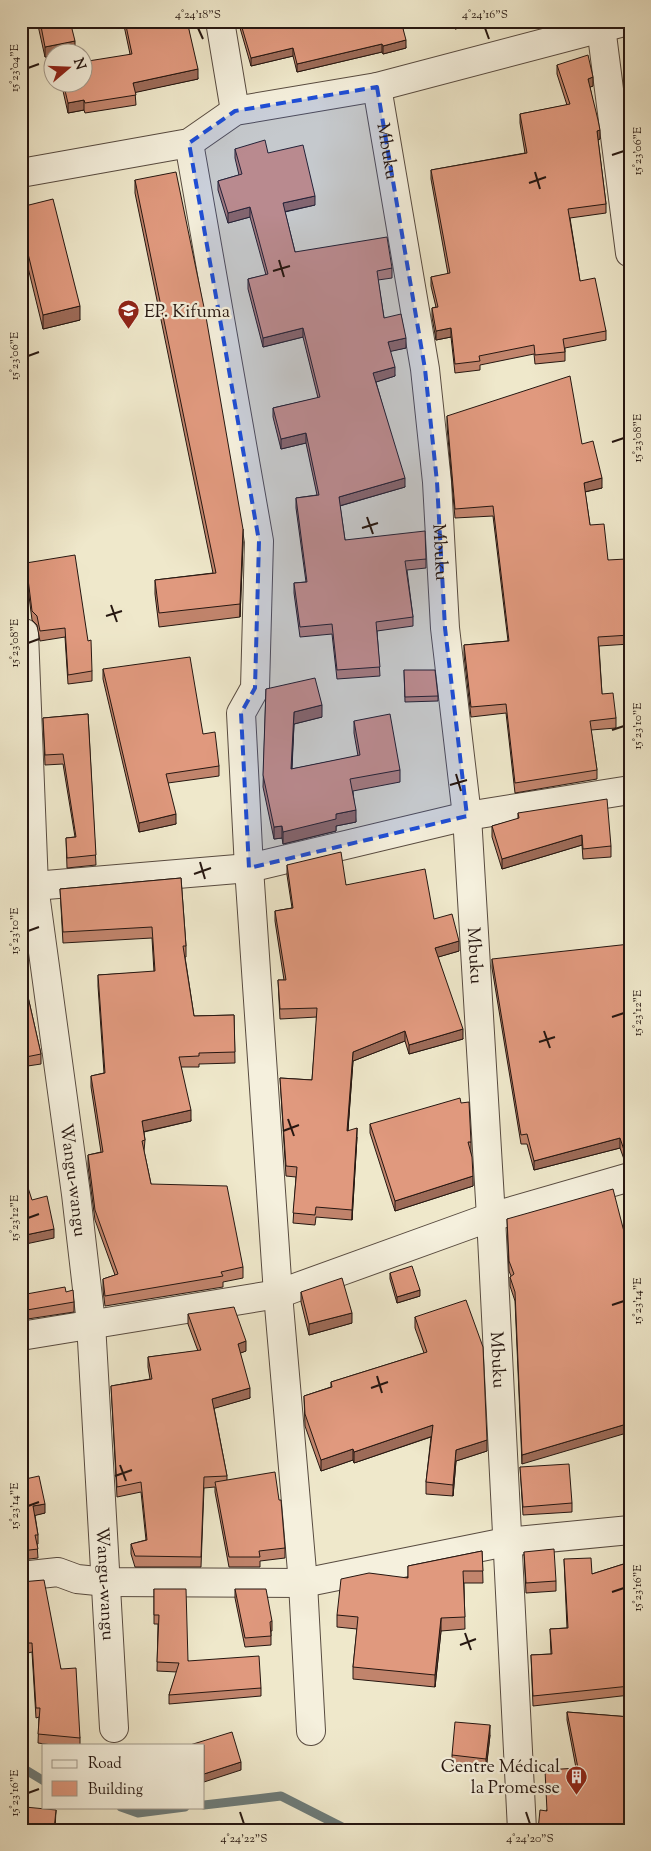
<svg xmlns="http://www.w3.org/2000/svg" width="651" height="1851" font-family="'Sorts Mill Goudy',serif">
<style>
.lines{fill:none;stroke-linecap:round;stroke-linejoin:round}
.stream{stroke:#6d7b79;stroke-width:9}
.minor-casing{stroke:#584b40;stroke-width:30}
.minor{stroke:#f5f0dd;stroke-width:28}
.wall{fill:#c1846c;stroke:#261711}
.shaded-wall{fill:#9d6b58;stroke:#261711}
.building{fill:#e0997e;stroke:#261711}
.marked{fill:#1d4ed8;fill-opacity:0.2;stroke:#1d4ed8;stroke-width:4;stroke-dasharray:10 6;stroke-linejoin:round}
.ticks{fill:none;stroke:#261711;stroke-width:2}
.labels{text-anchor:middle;stroke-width:4.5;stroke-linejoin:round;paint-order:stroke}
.street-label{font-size:18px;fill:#261711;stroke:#f5f0dd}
.poi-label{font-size:18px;fill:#261711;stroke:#f5f0dd;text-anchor:start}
.neatline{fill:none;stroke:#261711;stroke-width:2}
.ticks-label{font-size:12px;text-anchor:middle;fill:#261711}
</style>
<rect width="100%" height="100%" fill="#efe8cb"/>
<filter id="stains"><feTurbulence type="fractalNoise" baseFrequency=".004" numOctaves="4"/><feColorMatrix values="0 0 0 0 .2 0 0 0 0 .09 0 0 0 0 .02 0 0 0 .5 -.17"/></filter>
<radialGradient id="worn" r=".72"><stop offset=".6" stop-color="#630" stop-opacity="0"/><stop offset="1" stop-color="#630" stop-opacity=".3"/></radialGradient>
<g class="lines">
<path class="stream" d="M 21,1767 L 44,1781
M 204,1805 L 281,1796 L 348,1830
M 121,1807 L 138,1813 L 185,1807"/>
<defs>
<g id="minor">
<path d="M 220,21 L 235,111"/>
<path d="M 601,27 L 630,253"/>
<path id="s1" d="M 377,87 L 425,369 L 437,482 L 445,628 L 467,816 L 491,1217 L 522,1830"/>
<path d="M 189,143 L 259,541 L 255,688 L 241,713 L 249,868 L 278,1294 L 303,1583 L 311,1731"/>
<path d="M 21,173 L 189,143 L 235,111 L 377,87 L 628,21"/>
<path id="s2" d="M 24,633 L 34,886 L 76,1194 L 91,1323 L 114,1728"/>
<path d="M 21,889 L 34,886 L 249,868 L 467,816 L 630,790"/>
<path d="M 21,1336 L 278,1294 L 491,1217 L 630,1177"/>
<path d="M 21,1576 L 58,1572 L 77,1579 L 107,1582 L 303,1583 L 506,1542 L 630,1530"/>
</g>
</defs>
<use href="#minor" class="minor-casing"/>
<use href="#minor" class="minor"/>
</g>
<path class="wall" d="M 37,21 L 70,21 L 75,51 L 67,52 L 52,52 L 52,56 L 45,57 Z
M 123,21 L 187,21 L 198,79 L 135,92 L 136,105 L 85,113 L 84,110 L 68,113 L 61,82 L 82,82 L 130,54 Z
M 238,21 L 412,21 L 402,24 L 406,48 L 383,54 L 382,52 L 297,72 L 293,56 L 251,66 Z
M 453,21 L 487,21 L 455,29 Z
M 557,65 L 593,86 L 590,87 L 600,139 L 598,140 L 606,204 L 606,213 L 570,218 L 580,281 L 606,331 L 606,340 L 565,348 L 565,361 L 535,364 L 534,354 L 480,365 L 480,370 L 455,373 L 451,337 L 436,340 L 432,317 L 432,308 L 436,307 L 431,286 L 431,277 L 448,274 L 431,179 L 431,170 L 525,153 L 520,123 L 520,114 L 567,105 L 557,74 Z
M 235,149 L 268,153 L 315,205 L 285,212 L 295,252 L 392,268 L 392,278 L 378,280 L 384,318 L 406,348 L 390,351 L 395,376 L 376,382 L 405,487 L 340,506 L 345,540 L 426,559 L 426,568 L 407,570 L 413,617 L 413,626 L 377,631 L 380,676 L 337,679 L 332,634 L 300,637 L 294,593 L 294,583 L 306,582 L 296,508 L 296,498 L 317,495 L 306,443 L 281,449 L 273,417 L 273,408 L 318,398 L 303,337 L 263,347 L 248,289 L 248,279 L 266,275 L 250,217 L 228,223 L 218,190 L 218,181 L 239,175 L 235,158 Z
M 135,180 L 243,542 L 240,617 L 159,627 L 155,594 L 155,580 L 213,573 L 135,193 Z
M 21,207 L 80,320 L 43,329 L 21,239 Z
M 447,416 L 582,444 L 602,488 L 585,492 L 590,525 L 608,560 L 630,585 L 630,644 L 599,646 L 602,694 L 616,718 L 616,728 L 591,730 L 597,770 L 597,779 L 515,793 L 506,713 L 471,717 L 464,655 L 464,645 L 508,641 L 493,516 L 455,518 L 447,426 Z
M 26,563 L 92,671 L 92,681 L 68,684 L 65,637 L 40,641 L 37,625 L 32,620 L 26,572 Z
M 103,669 L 203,734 L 219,766 L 219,776 L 168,783 L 176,824 L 139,832 L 103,679 Z
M 404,670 L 438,696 L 438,701 L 405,702 Z
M 266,689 L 322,717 L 294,724 L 292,769 L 358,756 L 354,733 L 354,721 L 400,770 L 400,782 L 353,791 L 356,822 L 336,826 L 336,831 L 283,844 L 282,838 L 274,839 L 263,787 Z
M 88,714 L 96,865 L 67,868 L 66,838 L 75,837 L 63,764 L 45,765 L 43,718 Z
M 518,813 L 611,846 L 611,857 L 583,859 L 582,845 L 502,869 L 492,837 L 492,826 L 518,819 Z
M 287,865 L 346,885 L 434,919 L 459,951 L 438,957 L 463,1039 L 409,1054 L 405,1041 L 353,1061 L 348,1130 L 357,1137 L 352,1220 L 316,1217 L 315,1225 L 293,1223 L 296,1177 L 286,1176 L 280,1078 L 312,1080 L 317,1017 L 280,1019 L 278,980 L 284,980 L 275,921 L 275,911 L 292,908 L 287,875 Z
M 181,878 L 186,946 L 186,957 L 185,957 L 194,1016 L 234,1015 L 235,1063 L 199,1064 L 199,1067 L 181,1067 L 191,1121 L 144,1132 L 145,1140 L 144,1151 L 151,1184 L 243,1267 L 243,1278 L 223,1282 L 223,1287 L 105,1306 L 103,1290 L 103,1279 L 115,1275 L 95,1220 L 88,1166 L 88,1155 L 101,1152 L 91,1087 L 91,1076 L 104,1073 L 98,986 L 98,975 L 154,972 L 152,938 L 63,943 L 60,889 Z
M 492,959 L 628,1076 L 630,1082 L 630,1162 L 625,1162 L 620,1148 L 534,1170 L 527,1144 L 521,1144 L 492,968 Z
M 21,966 L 41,1054 L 41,1064 L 21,1067 Z
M 370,1124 L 471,1142 L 471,1152 L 473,1186 L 395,1211 L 370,1133 Z
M 507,1219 L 630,1255 L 630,1322 L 624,1323 L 522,1464 L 515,1301 L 510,1286 L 510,1277 L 511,1276 L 509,1271 Z
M 390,1273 L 420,1296 L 397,1303 L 390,1279 Z
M 66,1292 L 74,1302 L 74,1312 L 21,1320 L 21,1295 Z
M 301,1292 L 352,1323 L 309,1335 L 301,1302 Z
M 188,1314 L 246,1351 L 240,1353 L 250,1398 L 214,1408 L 227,1476 L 227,1480 L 285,1548 L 285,1558 L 260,1561 L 260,1567 L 229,1567 L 215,1492 L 215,1487 L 204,1488 L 201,1567 L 135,1567 L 131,1554 L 131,1544 L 146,1540 L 141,1492 L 117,1497 L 111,1386 L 150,1379 L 148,1367 L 148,1357 L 198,1351 L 188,1324 Z
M 415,1317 L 487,1451 L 456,1461 L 453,1496 L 426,1494 L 426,1482 L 431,1437 L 354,1463 L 353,1460 L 321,1471 L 305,1426 L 304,1396 L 331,1387 L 331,1382 L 424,1353 L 415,1328 Z
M 21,1401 L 24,1419 L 24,1428 L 21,1429 Z
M 520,1467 L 572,1503 L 572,1512 L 523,1515 Z
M 21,1480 L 45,1513 L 35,1515 L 38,1535 L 38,1544 L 37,1544 L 38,1558 L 21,1560 Z
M 482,1551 L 483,1583 L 464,1583 L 465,1629 L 441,1631 L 435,1687 L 353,1679 L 353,1667 L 357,1629 L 337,1627 L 337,1615 L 408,1577 L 408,1566 Z
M 524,1552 L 556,1581 L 556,1591 L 526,1593 Z
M 564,1559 L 592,1574 L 630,1562 L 630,1695 L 533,1706 L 531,1655 L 551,1654 L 550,1629 L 567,1628 Z
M 21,1582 L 61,1669 L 80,1738 L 80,1745 L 52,1745 L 38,1743 L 39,1717 L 36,1718 L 32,1652 L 28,1653 L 23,1627 L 21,1627 Z
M 154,1589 L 188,1661 L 261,1688 L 261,1696 L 169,1704 L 169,1695 L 177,1672 L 157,1671 L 158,1624 L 154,1624 Z
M 235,1589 L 272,1621 L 272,1631 L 271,1631 L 271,1645 L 245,1647 L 235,1598 Z
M 567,1712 L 630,1717 L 546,1811 L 576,1768 L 567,1720 Z
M 490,1735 L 486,1770 L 452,1766 L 452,1755 Z"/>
<path class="shaded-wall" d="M 400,21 L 412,21 L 400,24 Z
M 455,21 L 487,21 L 455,29 Z
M 406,40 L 406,48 L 383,54 L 383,46 Z
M 75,41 L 75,51 L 67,52 L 52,52 L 52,56 L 45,57 L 45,47 Z
M 382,44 L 382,52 L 297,72 L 297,64 Z
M 293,48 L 293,56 L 251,66 L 251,58 Z
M 198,69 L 198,79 L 133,93 L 133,83 Z
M 593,77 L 593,86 L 588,88 L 588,79 Z
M 84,100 L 84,110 L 68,113 L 68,103 Z
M 600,130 L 600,139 L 597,140 L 597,131 Z
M 315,196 L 315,205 L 283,212 L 283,203 Z
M 250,207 L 250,217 L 228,223 L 228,213 Z
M 80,306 L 80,320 L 43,329 L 43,315 Z
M 303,328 L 303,337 L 263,347 L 263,338 Z
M 451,328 L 451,337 L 436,340 L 436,331 Z
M 406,338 L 406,348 L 388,352 L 388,342 Z
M 395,367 L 395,376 L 373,383 L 373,373 Z
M 306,433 L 306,443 L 281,449 L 281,439 Z
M 405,478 L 405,487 L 339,506 L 339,497 Z
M 602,478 L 602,488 L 584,492 L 584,483 Z
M 243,529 L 243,542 L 240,617 L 240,604 Z
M 322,705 L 322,717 L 294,724 L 291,781 L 294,712 Z
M 356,810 L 356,822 L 336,826 L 336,831 L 283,844 L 283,832 L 336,814 Z
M 176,814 L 176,824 L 139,832 L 139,823 Z
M 282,826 L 282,838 L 274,839 L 274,827 Z
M 582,835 L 582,845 L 502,869 L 502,859 Z
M 459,941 L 459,951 L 435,958 L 435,948 Z
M 463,1029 L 463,1039 L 409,1054 L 409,1045 Z
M 405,1031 L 405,1041 L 353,1061 L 347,1141 L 353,1052 Z
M 630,1067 L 630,1076 L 625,1077 L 625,1068 Z
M 191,1110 L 191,1121 L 142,1132 L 142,1121 Z
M 357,1128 L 357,1137 L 352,1220 L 352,1210 Z
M 620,1138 L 620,1148 L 534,1170 L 534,1161 Z
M 473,1176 L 473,1186 L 395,1211 L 395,1201 Z
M 54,1229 L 54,1238 L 21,1245 L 21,1236 Z
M 420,1290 L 420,1296 L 397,1303 L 397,1297 Z
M 352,1313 L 352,1323 L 309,1335 L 309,1324 Z
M 246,1341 L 246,1351 L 238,1354 L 238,1344 Z
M 250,1388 L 250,1398 L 212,1409 L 212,1399 Z
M 630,1423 L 630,1432 L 522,1464 L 522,1455 Z
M 433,1425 L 433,1436 L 354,1463 L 354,1452 Z
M 487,1440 L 487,1451 L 456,1461 L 453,1496 L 453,1485 L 456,1450 Z
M 353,1449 L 353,1460 L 321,1471 L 321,1460 Z
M 45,1504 L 45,1513 L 33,1516 L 33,1506 Z
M 441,1618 L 441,1631 L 435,1687 L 435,1675 Z
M 490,1725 L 490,1735 L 486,1770 L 486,1759 Z
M 241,1762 L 241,1770 L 204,1782 L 204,1774 Z
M 56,1810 L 55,1830 L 54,1830 Z"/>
<path class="building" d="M 40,21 L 70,21 L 75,41 L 45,47 Z
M 125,21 L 187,21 L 198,69 L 133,83 L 136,95 L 85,103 L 84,100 L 68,103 L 63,82 L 82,82 L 82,62 L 132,54 Z
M 240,21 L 401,21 L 406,40 L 383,46 L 382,44 L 297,64 L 293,48 L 251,58 Z
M 588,55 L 593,77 L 588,79 L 598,120 L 600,130 L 597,131 L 606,204 L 568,209 L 580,281 L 595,278 L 606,331 L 563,339 L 565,352 L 535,355 L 534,345 L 479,356 L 480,361 L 455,364 L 451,328 L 436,331 L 432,308 L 438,307 L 431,277 L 450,273 L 431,170 L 527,153 L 520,114 L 570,104 L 557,65 Z
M 265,140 L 268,153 L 303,145 L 315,196 L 283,203 L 295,252 L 387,237 L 392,268 L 377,271 L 384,318 L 401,314 L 406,338 L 388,342 L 395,367 L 373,373 L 405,478 L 339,497 L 345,540 L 425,531 L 426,559 L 405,561 L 413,617 L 376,622 L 380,667 L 337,670 L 332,624 L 300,627 L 294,583 L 307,582 L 296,498 L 319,495 L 306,433 L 281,439 L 273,408 L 320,397 L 303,328 L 263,338 L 248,279 L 268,274 L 250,207 L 228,213 L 218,181 L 242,174 L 235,149 Z
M 176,172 L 206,317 L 243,529 L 240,604 L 159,613 L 155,580 L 216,573 L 135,180 Z
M 53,199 L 80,306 L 43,315 L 21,225 L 21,207 Z
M 570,376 L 582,444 L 593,441 L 602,478 L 584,483 L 590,525 L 604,524 L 608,560 L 626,559 L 630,585 L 630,635 L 598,637 L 602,694 L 613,693 L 616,718 L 590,721 L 597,770 L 515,783 L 506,704 L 471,707 L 464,645 L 509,641 L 493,506 L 455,509 L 447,416 Z
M 75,555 L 88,641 L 91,640 L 92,671 L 68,675 L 65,628 L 40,631 L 37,616 L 32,611 L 26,563 Z
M 190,657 L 203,734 L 215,732 L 219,766 L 166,774 L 176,814 L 139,823 L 103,669 Z
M 404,670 L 435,670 L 438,696 L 405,697 Z
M 315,678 L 322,705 L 294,712 L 291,769 L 360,755 L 354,721 L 390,714 L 400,770 L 350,779 L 356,810 L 336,814 L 336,819 L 283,832 L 282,826 L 274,827 L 263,775 L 266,689 Z
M 88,714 L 96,855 L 67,858 L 66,838 L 76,837 L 63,754 L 45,755 L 43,718 Z
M 607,799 L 611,846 L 583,849 L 582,835 L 502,859 L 492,826 L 519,818 L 518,813 Z
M 341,852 L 346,885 L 425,869 L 434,919 L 452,914 L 459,941 L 435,948 L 463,1029 L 409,1045 L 405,1031 L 353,1052 L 347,1131 L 357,1128 L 352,1210 L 316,1207 L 315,1215 L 293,1213 L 297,1167 L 286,1166 L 280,1078 L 312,1080 L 317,1008 L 280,1009 L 278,980 L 286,980 L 275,911 L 293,908 L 287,865 Z
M 181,878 L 186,946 L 183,946 L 194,1016 L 234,1015 L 235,1052 L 199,1053 L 199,1056 L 179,1057 L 191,1110 L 142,1121 L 145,1140 L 142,1141 L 151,1184 L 227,1186 L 243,1267 L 221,1272 L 223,1276 L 105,1296 L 103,1279 L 118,1274 L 95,1210 L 88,1155 L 103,1152 L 91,1076 L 105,1073 L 98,975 L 155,971 L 152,927 L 63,932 L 60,889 Z
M 630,944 L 630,1067 L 625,1068 L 630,1082 L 630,1153 L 625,1153 L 620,1138 L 534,1161 L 527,1134 L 521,1135 L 492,959 Z
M 21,966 L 41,1054 L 21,1058 Z
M 460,1098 L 461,1103 L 469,1102 L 471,1142 L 468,1142 L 472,1157 L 473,1176 L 395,1201 L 370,1124 Z
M 21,1166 L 32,1200 L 47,1196 L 54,1229 L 21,1236 Z
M 613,1189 L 630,1255 L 630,1312 L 624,1313 L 626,1374 L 630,1373 L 630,1423 L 522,1455 L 515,1292 L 510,1277 L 514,1274 L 509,1261 L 507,1219 Z
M 412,1266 L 420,1290 L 397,1297 L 390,1273 Z
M 342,1278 L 352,1313 L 309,1324 L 301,1292 Z
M 65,1287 L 66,1292 L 73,1290 L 74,1302 L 21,1311 L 21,1295 Z
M 466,1300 L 483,1347 L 487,1440 L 456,1450 L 453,1485 L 426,1482 L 433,1425 L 354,1452 L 353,1449 L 321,1460 L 305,1414 L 304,1396 L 332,1387 L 331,1382 L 427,1352 L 415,1317 Z
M 234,1307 L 246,1341 L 238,1344 L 250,1388 L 212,1399 L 227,1476 L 204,1477 L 201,1557 L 135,1556 L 131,1544 L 147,1540 L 141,1482 L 117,1487 L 111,1386 L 152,1379 L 148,1357 L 201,1350 L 188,1314 Z
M 21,1401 L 24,1419 L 21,1419 Z
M 569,1464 L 572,1503 L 523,1507 L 520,1467 Z
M 275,1472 L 279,1500 L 281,1500 L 285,1548 L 259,1551 L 260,1557 L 229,1557 L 215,1482 Z
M 39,1476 L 45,1504 L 33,1506 L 38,1535 L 35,1535 L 38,1549 L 21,1551 L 21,1480 Z
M 554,1549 L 556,1581 L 526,1583 L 524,1552 Z
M 482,1551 L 483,1571 L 463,1571 L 465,1617 L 441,1618 L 435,1675 L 353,1667 L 358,1617 L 337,1615 L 341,1579 L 369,1573 L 408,1578 L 408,1566 Z
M 591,1558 L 592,1574 L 630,1562 L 630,1686 L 533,1696 L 531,1655 L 552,1654 L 550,1629 L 568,1628 L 564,1559 Z
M 44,1580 L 61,1669 L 76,1668 L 80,1738 L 38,1734 L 40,1708 L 36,1708 L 32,1643 L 28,1643 L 23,1617 L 21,1617 L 21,1582 Z
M 154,1589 L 186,1589 L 188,1661 L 259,1656 L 261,1688 L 169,1695 L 179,1663 L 157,1662 L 159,1615 L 154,1615 Z
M 235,1589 L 266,1589 L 272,1621 L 270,1622 L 271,1636 L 245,1638 Z
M 567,1712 L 630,1717 L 630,1830 L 538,1830 L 540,1810 L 547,1811 L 545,1770 L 578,1768 Z
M 455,1722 L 490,1725 L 486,1759 L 452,1755 Z
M 232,1732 L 241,1762 L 204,1774 L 204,1745 L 190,1745 Z
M 25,1807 L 56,1810 L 54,1830 L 23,1830 Z"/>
<path class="marked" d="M 377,87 L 425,369 L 437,482 L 445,628 L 467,816 L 249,868 L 241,713 L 255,688 L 259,541 L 189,143 L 235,111 Z"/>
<path class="ticks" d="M 198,28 L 203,39M 485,28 L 489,39M 28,68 L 39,64M 612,155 L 624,151M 535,172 L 540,189M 529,183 L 546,177M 279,260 L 284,277M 273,271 L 290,266M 28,356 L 39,352M 612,442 L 624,438M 367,517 L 373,534M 362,528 L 378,523M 111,605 L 117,622M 106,616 L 122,611M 28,643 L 39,639M 612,730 L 624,726M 456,774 L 461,791M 450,785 L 467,780M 200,862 L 205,879M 194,874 L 211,868M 28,931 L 39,927M 612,1017 L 624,1013M 544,1031 L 550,1048M 539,1042 L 555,1037M 288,1119 L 294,1136M 283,1131 L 299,1125M 28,1218 L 39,1214M 612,1305 L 624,1301M 377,1376 L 382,1393M 371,1388 L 388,1382M 120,1465 L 126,1481M 115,1476 L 132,1470M 28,1506 L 39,1502M 612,1592 L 624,1588M 465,1633 L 471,1650M 460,1645 L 476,1639M 28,1793 L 39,1789M 240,1812 L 244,1824M 526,1812 L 530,1824"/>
<defs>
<symbol id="school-pin" viewBox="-11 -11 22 30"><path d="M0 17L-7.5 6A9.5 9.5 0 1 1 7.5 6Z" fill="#8f2418" stroke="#f5f0dd"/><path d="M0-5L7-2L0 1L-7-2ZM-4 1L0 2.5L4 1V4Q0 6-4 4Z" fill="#fff"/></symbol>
<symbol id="building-pin" viewBox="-11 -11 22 30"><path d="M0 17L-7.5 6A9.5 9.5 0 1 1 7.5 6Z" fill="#8f2418" stroke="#f5f0dd"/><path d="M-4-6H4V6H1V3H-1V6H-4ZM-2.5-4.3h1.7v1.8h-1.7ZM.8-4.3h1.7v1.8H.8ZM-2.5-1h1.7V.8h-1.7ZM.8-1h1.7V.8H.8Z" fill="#fff"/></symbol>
</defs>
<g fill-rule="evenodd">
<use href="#school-pin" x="116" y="298" width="25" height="34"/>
<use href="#building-pin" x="564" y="1764" width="25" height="34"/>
</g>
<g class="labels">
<g class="street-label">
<text dy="6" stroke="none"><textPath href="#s1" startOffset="65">Mbuku</textPath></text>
<text dy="6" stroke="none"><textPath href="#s1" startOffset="470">Mbuku</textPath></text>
<text dy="6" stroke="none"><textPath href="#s1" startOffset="875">Mbuku</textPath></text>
<text dy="6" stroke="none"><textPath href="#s2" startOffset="550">Wangu-wangu</textPath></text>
<text dy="6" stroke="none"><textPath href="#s1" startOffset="1280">Mbuku</textPath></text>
<text dy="6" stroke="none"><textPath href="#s2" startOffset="955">Wangu-wangu</textPath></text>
</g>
<g class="poi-label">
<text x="144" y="317">EP. Kifuma</text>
<text x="560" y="1772" text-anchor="end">Centre Médical<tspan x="560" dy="21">la Promesse</tspan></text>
</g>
</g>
<rect width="651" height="1851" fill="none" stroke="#efe8cb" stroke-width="55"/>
<rect x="42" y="1744" width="162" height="65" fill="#f5f0dd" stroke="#a2998b"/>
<rect x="52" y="1760" width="25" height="8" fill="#f5f0dd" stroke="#a2998b"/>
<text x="88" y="1768" font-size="15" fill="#261711">Road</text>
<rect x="52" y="1781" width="25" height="15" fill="#e0997e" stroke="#a2998b"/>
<text x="88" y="1794" font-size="15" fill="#261711">Building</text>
<g transform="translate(68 68) rotate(71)"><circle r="24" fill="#f5f0dd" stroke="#a2998b"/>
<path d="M0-4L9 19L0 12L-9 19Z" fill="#8f2418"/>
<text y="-8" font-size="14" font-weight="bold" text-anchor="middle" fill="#261711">N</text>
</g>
<rect x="28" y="28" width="596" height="1796" class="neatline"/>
<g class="ticks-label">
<text x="198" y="18">4°24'18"S</text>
<text x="485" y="18">4°24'16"S</text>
<text transform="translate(14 68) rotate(-90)" y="4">15°23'04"E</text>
<text transform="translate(637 151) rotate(-90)" y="4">15°23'06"E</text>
<text transform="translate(14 356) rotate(-90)" y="4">15°23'06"E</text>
<text transform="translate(637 438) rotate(-90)" y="4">15°23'08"E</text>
<text transform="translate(14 643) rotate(-90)" y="4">15°23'08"E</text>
<text transform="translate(637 726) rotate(-90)" y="4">15°23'10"E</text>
<text transform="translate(14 931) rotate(-90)" y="4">15°23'10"E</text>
<text transform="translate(637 1013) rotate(-90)" y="4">15°23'12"E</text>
<text transform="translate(14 1218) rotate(-90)" y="4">15°23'12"E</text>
<text transform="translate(637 1301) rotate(-90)" y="4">15°23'14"E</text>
<text transform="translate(14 1506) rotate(-90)" y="4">15°23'14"E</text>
<text transform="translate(637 1588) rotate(-90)" y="4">15°23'16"E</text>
<text transform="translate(14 1793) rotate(-90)" y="4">15°23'16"E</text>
<text x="244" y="1842">4°24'22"S</text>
<text x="530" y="1842">4°24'20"S</text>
</g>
<rect width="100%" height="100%" filter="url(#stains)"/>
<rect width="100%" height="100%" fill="url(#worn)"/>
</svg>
